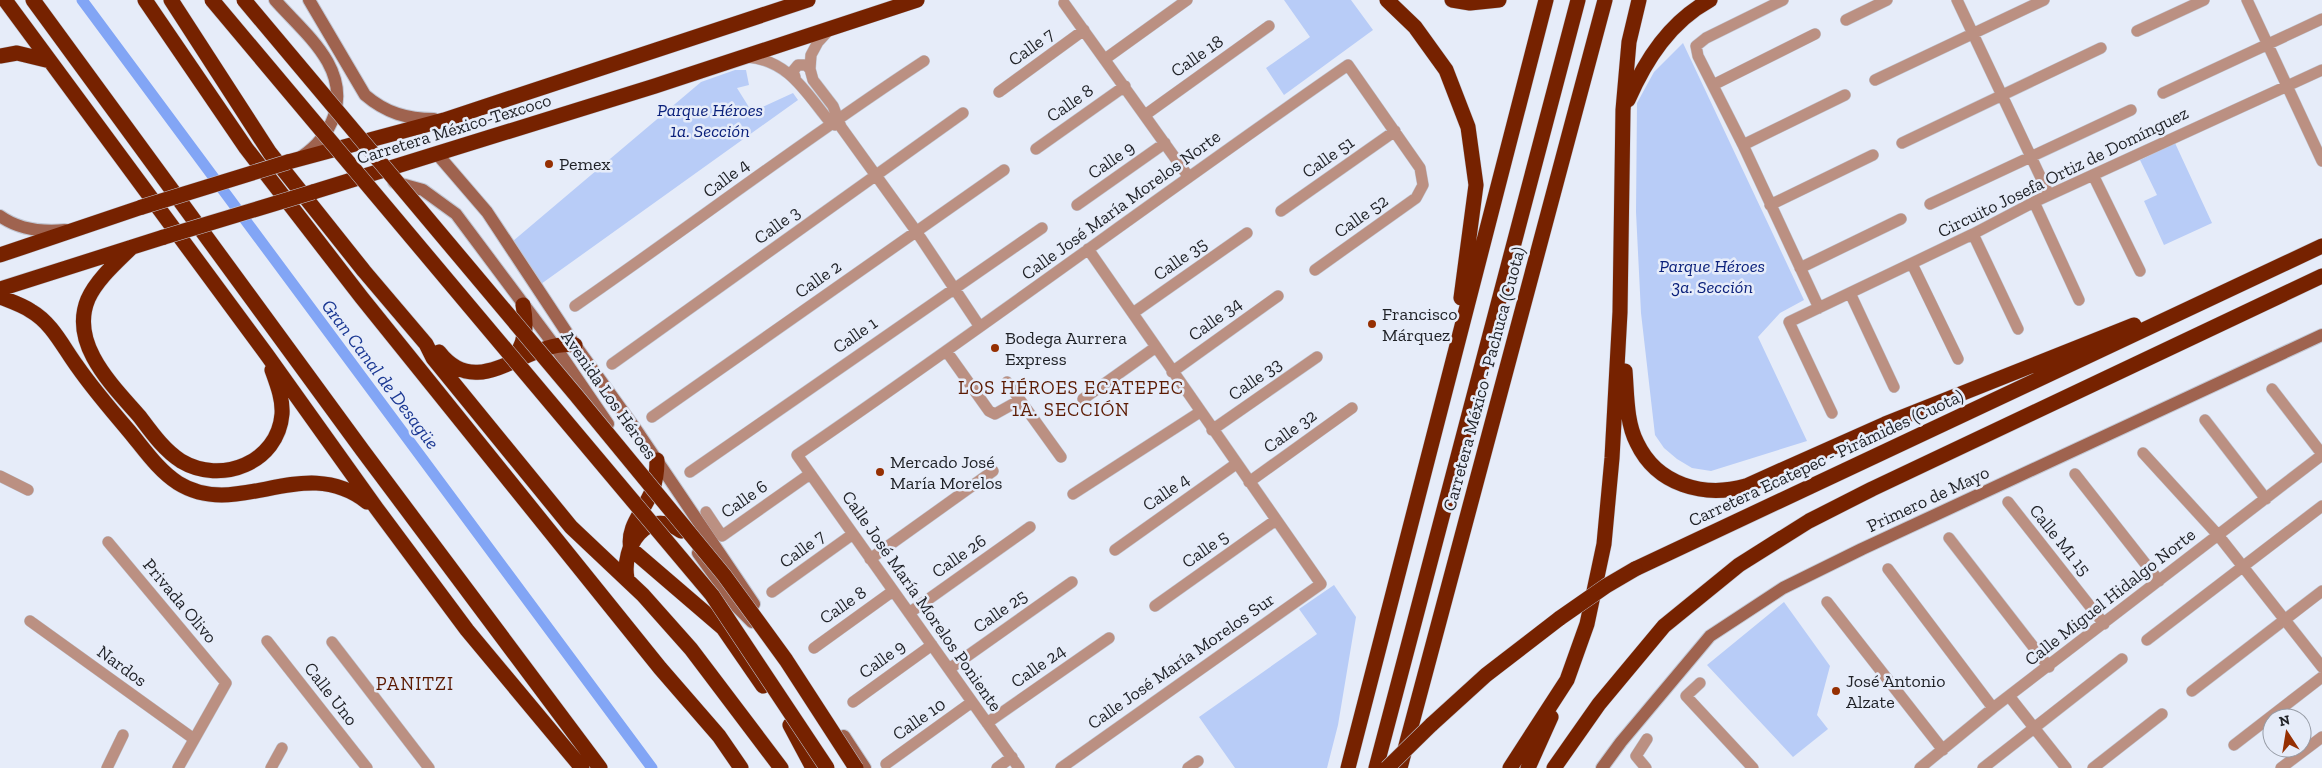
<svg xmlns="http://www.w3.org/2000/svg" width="2322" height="768" font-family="'Zilla Slab',serif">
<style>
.green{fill:#b8ccf7}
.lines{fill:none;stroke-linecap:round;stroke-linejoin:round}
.canal{stroke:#82a5f5;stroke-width:11}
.street-casing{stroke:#c2c7d3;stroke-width:12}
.secondary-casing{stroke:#c2c7d3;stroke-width:14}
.highway-casing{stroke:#c2c7d3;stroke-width:16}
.street{stroke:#bb9082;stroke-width:11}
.secondary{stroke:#9f634f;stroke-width:12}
.highway{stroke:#762200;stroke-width:15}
.highway-bridge-casing{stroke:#c2c7d3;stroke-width:16;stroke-linecap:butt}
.highway-bridge{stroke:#762200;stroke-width:15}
.poi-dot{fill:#952f02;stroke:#e6ecf9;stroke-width:2}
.labels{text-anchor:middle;stroke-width:5;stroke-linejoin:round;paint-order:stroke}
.street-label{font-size:18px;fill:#1f2126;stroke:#e6ecf9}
.park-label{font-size:18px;font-style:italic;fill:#0b217b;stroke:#e6ecf9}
.poi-label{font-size:18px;fill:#1f2126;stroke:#e6ecf9;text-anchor:start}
.water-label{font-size:19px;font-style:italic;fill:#1b3893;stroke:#e6ecf9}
.neighbourhood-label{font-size:19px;letter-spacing:1px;fill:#5b1a02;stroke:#e6ecf9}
</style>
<rect width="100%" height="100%" fill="#e6ecf9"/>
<path class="green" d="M 1284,0 L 1351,0 L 1373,30 L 1284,95 L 1266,68 L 1310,37 Z
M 1683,43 L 1804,300 L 1780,313 L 1758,337 L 1807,441 L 1711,471 L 1692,468 L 1677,459 L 1664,448 L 1655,435 L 1641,313 L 1636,212 L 1637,103 L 1654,72 Z
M 735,70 L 746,70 L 749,85 L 737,88 L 752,112 L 793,93 L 798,100 L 541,284 L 513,241 L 701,82 Z
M 2175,143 L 2212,223 L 2164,245 L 2144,201 L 2157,195 L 2140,160 Z
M 1334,585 L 1356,617 L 1338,725 L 1327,768 L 1235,768 L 1199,717 L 1317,634 L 1299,609 Z
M 1784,602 L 1830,666 L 1817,715 L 1828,729 L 1793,757 L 1707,665 Z"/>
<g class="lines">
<path class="canal" d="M 82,0 L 652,768"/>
<defs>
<path id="street" d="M 1783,0 L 1706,38 L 1696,46 L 1698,56 L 1743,145 L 1819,308
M 1957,0 L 2049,195
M 2247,0 L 2322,161
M 1064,3 L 1188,176
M 1846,20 L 1887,0
M 829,30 L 818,42 L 811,55 L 810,69 L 813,80 L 833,106 L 841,127 L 916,231 L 980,327
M 2137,31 L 2204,0
M 747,57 C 789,60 806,93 830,122 L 835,125
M 1105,59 L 1187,0
M 795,77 L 793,71 L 798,65 L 806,65 L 810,69
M 1875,80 L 2044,0
M 1713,85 L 1815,34
M 999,92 L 1084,30
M 2163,93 L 2322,19
M 1145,115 L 1269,26
M 1902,143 L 2101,48
M 1743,145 L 1845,95
M 1036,149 L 1125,86
M 2093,175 L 2140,271
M 2034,202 L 2079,300
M 1930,204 L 2131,110
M 1077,205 L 1165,143
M 1770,205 L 1873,155
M 1281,211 L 1395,131
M 1973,234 L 2018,329
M 1912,264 L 1958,359
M 1800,268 L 1901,219
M 1850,293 L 1894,387
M 575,306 C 692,225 805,139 924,61
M 1133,313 L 1247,233
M 947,352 L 989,411 L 995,414 L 1020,400
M 612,364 L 963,113
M 1172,372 L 1278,296
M 1007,382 L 1061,457
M 2272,389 L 2322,454
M 1083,399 L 1156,347
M 1832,413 L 1789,322 L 1973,234 L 2034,202 L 2322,70
M 652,417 L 1004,170
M 2205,420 L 2266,499
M 1212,430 L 1317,357
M 2143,453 L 2218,535 L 2322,667
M 690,472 L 1042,228
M 2075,474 L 2159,581
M 0,476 L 28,490
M 1249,482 L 1352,408
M 1073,494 L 1200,412
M 2008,502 L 2104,624
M 706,512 L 722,536 L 810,474
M 1949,538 L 2049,667
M 108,542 L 226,683 L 178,768
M 1115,550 L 1236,464
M 870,559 L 993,471
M 1888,569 L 1993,708
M 772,592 L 853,534
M 1827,602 L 1943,750
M 1155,606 L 1276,520
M 909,613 L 1030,527
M 30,621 L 194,739
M 2147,640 L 2322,506
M 267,641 L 367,768
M 332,642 L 429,768
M 814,648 L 893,591
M 949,669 L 1072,582
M 1700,683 L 1686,696 L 1753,768
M 2192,691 L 2322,591
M 2009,696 L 2066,768
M 853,702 L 932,645
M 987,723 L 1109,638
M 2234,745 L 2322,677
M 886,764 L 972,702
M 107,768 L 123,735
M 271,768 L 282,748
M 997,768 L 1012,757
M 1019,768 L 797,455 C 983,328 1163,193 1348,65 L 1420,168 L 1423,185 L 1416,198 L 1315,270
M 1061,768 L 1321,584 L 1088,249
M 1188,768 L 1198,761
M 1646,768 L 1636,756 L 1647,739
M 1920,768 L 1993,708 L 2322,455
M 1983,768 L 2122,659
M 2093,768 L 2162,714
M 2281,768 L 2322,737"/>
<path id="secondary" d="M 275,0 C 304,33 350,67 334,116 C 328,133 316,147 301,157
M 309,0 L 365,95 C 386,113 407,119 434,119
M 438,155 L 487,212 L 575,345 L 637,431 L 754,604
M 394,182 L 423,190 L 456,214 L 554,345 L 608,424
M 0,216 C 18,229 43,232 65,230
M 698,553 L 737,607 L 752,622
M 844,736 L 865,768
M 1602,768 L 1621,742 L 1710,636 L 1783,588 L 1862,549 L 2322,335"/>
<path id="highway" d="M 5,0 L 267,355 L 377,509 L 467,630 L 582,768
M 33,0 L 363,451 L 600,768
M 145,0 L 246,148 L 362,298 L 660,668 L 719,736 L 741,768
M 171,0 L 270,153 L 364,271 L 426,344 L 433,358 L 571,527 L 643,595 L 691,649 L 781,768
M 1387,0 L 1415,27 L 1446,70 L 1468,127 L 1476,185 L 1461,298
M 1452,0 L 1470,3 L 1499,0
M 0,56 L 17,53 L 50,61
M 1628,100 C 1646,59 1670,22 1710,0
M 288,162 L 444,120 L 808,0
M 313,192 L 655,86 L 917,0
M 132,247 C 117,262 97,279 88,299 C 69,344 113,386 140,417 C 152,433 164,450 181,461 C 221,485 278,463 282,414 C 283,399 277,384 272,370
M 0,255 L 142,207
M 0,289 L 164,237
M 0,297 C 10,301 22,305 31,311 C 52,323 63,347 77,366 C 93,389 111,410 129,431 C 144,449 158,470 178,483 C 239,521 303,452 367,502
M 439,352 C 479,404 526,339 575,345
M 510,362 C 526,347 527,325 523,305
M 1625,371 C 1627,394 1626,422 1637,443 C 1657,485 1704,498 1746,486 L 1885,424 L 2134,325
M 657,460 C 657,471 656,481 652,491 C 644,511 626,527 631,549 L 723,628 L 763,686
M 1635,569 L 2322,246
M 627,579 C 621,547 647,506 681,531
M 790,725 L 813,768
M 1431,725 L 1486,675 L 1560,618
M 1348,768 L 1546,0
M 1376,768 L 1578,0
M 1400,768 L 1605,0
M 1510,768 L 1567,680 L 1587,624 L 1604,544 L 1612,458 L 1620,312 L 1623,110 L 1629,42 L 1639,0
M 1528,768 L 1551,717
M 1554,768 L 1599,704 L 1664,626 L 1739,565 L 1809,521 L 1872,489 L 2322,276"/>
</defs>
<use href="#street" class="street-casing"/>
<use href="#secondary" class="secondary-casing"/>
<use href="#highway" class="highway-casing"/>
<use href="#street" class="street"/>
<use href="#secondary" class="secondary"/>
<use href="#highway" class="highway"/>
<defs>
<path id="highway-bridge" d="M 212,0 L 712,595 L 827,768
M 244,0 L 575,394 L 724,575 L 786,660 L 856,768
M 142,207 L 288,162
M 164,237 L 313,192
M 1560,618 L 1606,586 L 1635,569
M 1387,768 L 1431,725"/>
</defs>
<use href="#highway-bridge" class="highway-bridge-casing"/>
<use href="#highway-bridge" class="highway-bridge"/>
</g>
<g class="poi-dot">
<circle cx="549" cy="164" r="5"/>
<circle cx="1372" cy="324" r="5"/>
<circle cx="995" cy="348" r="5"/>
<circle cx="880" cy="472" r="5"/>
<circle cx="1836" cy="691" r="5"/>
</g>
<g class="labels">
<g class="street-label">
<text transform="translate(1031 47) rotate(-36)" y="6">Calle 7</text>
<text transform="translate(1197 56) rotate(-35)" y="6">Calle 18</text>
<text transform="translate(1070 103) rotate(-35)" y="6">Calle 8</text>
<text transform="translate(454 129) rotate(-17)" y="6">Carretera México-Texcoco</text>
<text transform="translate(1328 157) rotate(-35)" y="6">Calle 51</text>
<text transform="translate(1111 160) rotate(-35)" y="6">Calle 9</text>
<text transform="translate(2063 172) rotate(-26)" y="6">Circuito Josefa Ortiz de Domínguez</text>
<text transform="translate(726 178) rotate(-37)" y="6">Calle 4</text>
<text transform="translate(1121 205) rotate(-36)" y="6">Calle José María Morelos Norte</text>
<text transform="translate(1361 216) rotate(-35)" y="6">Calle 52</text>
<text transform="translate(777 225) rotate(-36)" y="6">Calle 3</text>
<text transform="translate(1180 259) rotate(-35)" y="6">Calle 35</text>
<text transform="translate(818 279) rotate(-35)" y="6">Calle 2</text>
<text transform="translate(1215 319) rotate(-36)" y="6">Calle 34</text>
<text transform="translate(855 335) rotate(-35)" y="6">Calle 1</text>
<text transform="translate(1255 379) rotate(-35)" y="6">Calle 33</text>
<text transform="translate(1484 379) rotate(-75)" y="6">Carretera México - Pachuca (Cuota)</text>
<text transform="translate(609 395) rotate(55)" y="6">Avenida Los Héroes</text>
<text transform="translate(1290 431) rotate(-36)" y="6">Calle 32</text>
<text transform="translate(1826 458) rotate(-25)" y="6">Carretera Ecatepec - Pirámides (Cuota)</text>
<text transform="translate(1166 492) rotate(-35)" y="6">Calle 4</text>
<text transform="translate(744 499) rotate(-35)" y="6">Calle 6</text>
<text transform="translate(1928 499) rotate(-25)" y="6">Primero de Mayo</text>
<text transform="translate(2060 540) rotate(51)" y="6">Calle M1 15</text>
<text transform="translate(802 549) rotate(-36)" y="6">Calle 7</text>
<text transform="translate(1205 549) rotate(-35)" y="6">Calle 5</text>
<text transform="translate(959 556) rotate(-35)" y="6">Calle 26</text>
<text transform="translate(2110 597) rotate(-38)" y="6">Calle Miguel Hidalgo Norte</text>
<text transform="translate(180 601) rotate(50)" y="6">Privada Olivo</text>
<text transform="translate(922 601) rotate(55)" y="6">Calle José María Morelos Poniente</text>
<text transform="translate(843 605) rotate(-35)" y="6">Calle 8</text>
<text transform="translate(1000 611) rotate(-35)" y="6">Calle 25</text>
<text transform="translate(882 659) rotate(-36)" y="6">Calle 9</text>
<text transform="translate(1181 661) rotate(-35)" y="6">Calle José María Morelos Sur</text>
<text transform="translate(122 666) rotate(36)" y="6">Nardos</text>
<text transform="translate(1038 666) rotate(-35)" y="6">Calle 24</text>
<text transform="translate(331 694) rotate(52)" y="6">Calle Uno</text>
<text transform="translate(919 719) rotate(-35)" y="6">Calle 10</text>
</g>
<g class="park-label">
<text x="710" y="116">Parque Héroes<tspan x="710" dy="21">1a. Sección</tspan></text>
<text x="1712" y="272">Parque Héroes<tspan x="1712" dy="21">3a. Sección</tspan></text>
</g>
<g class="poi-label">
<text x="559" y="170">Pemex</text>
<text x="1382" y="320">Francisco<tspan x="1382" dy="21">Márquez</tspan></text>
<text x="1005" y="344">Bodega Aurrera<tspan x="1005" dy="21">Express</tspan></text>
<text x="890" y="468">Mercado José<tspan x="890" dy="21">María Morelos</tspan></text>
<text x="1846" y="687">José Antonio<tspan x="1846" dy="21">Alzate</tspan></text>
</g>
<g class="water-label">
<text transform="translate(381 374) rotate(53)" y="7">Gran Canal de Desagüe</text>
</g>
<g class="neighbourhood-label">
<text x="1071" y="394">LOS HÉROES ECATEPEC<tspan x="1071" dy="22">1A. SECCIÓN</tspan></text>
<text x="415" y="690">PANITZI</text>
</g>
</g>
<g transform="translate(2287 733) rotate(348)"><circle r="24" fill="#e6ecf9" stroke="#969ba5"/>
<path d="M0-4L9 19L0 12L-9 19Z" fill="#952f02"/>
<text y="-8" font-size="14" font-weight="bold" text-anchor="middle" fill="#1f2126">N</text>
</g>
</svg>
